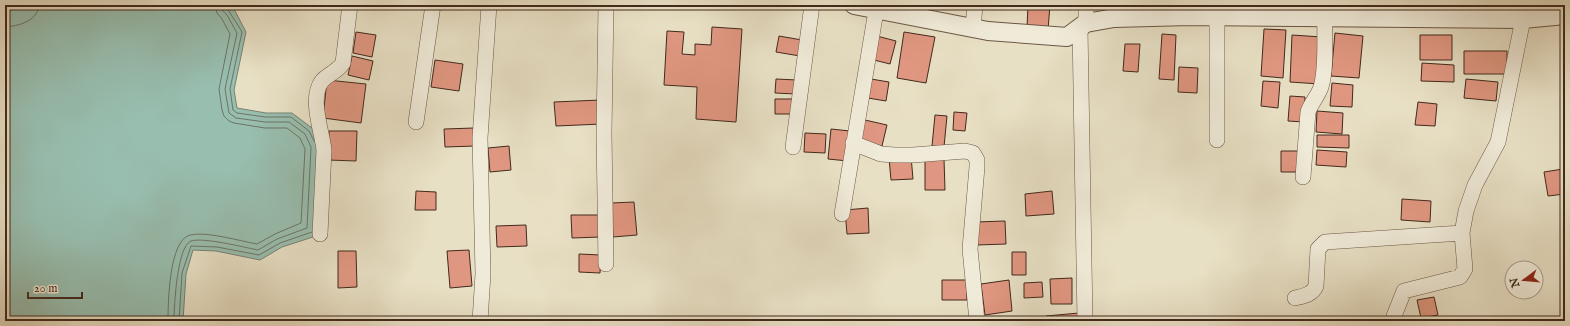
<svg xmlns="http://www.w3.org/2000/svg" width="1570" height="326" font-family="'IM FELL English',serif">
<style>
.water{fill:#98beaf;stroke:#768274}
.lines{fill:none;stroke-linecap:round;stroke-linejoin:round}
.shore{stroke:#6d7466;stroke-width:1}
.building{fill:#e09781;stroke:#42291c}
.minor-casing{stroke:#6c5746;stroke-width:16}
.tertiary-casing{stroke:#6c5746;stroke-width:20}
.minor{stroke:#f0ebd9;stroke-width:15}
.tertiary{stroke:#f0ebd9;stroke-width:18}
</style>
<rect width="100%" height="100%" fill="#e8e0c5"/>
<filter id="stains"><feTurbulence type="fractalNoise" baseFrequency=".005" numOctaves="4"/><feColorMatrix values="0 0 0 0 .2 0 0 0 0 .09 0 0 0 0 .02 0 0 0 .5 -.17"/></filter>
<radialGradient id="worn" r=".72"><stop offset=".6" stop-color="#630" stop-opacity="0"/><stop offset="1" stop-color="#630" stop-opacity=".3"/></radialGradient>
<path class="water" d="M 29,5 L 228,5 L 234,9 L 246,32 L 234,90 L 237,108 L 266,113 L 292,113 L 312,128 L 320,145 L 316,236 L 282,247 L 260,260 L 216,251 L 193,250 L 186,274 L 183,321 L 5,321 L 5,12 Z"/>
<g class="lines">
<path class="shore" d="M 226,5 C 227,10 239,26 242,32 L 230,89 L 233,110 L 237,113 L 265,117 L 291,117 L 309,131 L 314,141
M 5,27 C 19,26 38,21 39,5
M 168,321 C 168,303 169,240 190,235 C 206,231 240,241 257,244 L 275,234 L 301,223 L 305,149 L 300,138 L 287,128 L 265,128 L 234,123 L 229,121 L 224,116 L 222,110 L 219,89 L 230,34 L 222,19 L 217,13 L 215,5
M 174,321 C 174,307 177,246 191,241 C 203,237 243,247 258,250 L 277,239 L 307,228 L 311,147 L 305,134 L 289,122 L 265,122 L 236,118 L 229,113 L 225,89 L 237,33 L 227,15 L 222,10 L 221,5
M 179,321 L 182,273 L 191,246 L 217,247 L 259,255 L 280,243 L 312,232"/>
</g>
<path class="building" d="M 911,5 L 930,5 L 929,14 L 911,12 Z
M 1028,5 L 1050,5 L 1048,30 L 1027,28 Z
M 1137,5 L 1155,5 L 1156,11 L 1138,13 Z
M 1185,5 L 1210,5 L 1209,10 L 1185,7 Z
M 712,27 L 742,29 L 736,122 L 696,119 L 697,87 L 664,85 L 667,31 L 684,32 L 682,54 L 695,55 L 695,44 L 711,45 Z
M 1264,29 L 1286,30 L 1283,78 L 1261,76 Z
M 356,32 L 376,35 L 372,57 L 353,53 Z
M 904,32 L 935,37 L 926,83 L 897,78 Z
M 1335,33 L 1363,36 L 1359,78 L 1331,76 Z
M 1162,34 L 1176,35 L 1174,80 L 1159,79 Z
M 1292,35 L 1322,37 L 1320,84 L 1290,82 Z
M 1420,35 L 1452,35 L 1452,60 L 1420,60 Z
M 779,36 L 802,40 L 800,56 L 776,52 Z
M 877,36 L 896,41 L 890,64 L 870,59 Z
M 1125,44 L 1140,44 L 1138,72 L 1123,71 Z
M 1464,51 L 1507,51 L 1507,74 L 1464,74 Z
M 352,56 L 373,61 L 369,80 L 348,75 Z
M 435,60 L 463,64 L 459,91 L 431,87 Z
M 1422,63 L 1454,65 L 1454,82 L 1421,81 Z
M 1179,67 L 1198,68 L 1197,93 L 1178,92 Z
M 776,79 L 797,80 L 796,94 L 775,93 Z
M 871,79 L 889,82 L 886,101 L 868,98 Z
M 1466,79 L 1498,82 L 1496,101 L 1464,98 Z
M 327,80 L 366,84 L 361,123 L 323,118 Z
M 1263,81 L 1280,82 L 1278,108 L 1261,106 Z
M 1332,83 L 1353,85 L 1352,107 L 1330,106 Z
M 1290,96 L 1305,97 L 1304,122 L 1288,121 Z
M 775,99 L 792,99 L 792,114 L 775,114 Z
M 601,100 L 602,124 L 556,126 L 554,102 Z
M 1418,102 L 1437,104 L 1435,126 L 1415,125 Z
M 1317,111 L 1343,113 L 1342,134 L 1316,132 Z
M 954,112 L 967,113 L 965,131 L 953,130 Z
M 935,115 L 947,116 L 944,147 L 932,146 Z
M 865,120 L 887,125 L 882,146 L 860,141 Z
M 474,128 L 475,146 L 445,147 L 444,129 Z
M 831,129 L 850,131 L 848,161 L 828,159 Z
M 329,131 L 357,131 L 356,161 L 328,160 Z
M 805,133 L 826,134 L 825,153 L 804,152 Z
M 1317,135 L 1349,135 L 1349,148 L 1317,147 Z
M 509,146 L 511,170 L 490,172 L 488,148 Z
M 1317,150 L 1347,152 L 1346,167 L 1316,165 Z
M 1281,151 L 1299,151 L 1300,172 L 1281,172 Z
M 911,156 L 913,179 L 891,180 L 889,158 Z
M 925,159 L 944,159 L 945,190 L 925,190 Z
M 1563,169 L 1565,194 L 1548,196 L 1544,172 Z
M 416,191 L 436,192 L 436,210 L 415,210 Z
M 1052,191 L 1054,214 L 1026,216 L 1025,194 Z
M 1402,199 L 1431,201 L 1430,222 L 1401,220 Z
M 634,202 L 637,235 L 613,237 L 611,203 Z
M 868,208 L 869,233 L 847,234 L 845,210 Z
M 571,215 L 601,215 L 601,237 L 572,238 Z
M 1005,221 L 1006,244 L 977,245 L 976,222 Z
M 526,225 L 527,246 L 497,247 L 496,226 Z
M 469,250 L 472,286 L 450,288 L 447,251 Z
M 338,251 L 356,251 L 357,287 L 338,288 Z
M 1012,252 L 1026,252 L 1026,275 L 1012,275 Z
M 579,254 L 601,255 L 600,273 L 579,272 Z
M 1072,278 L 1072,304 L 1051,304 L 1050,279 Z
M 942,280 L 966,280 L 967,300 L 942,300 Z
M 1009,280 L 1012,311 L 985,315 L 981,284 Z
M 1042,282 L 1043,297 L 1024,298 L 1024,283 Z
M 1434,297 L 1438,315 L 1421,318 L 1417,300 Z
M 1079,313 L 1080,321 L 1046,321 L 1046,316 Z"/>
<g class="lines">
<defs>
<path id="minor" d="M 606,5 L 604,133 L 606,264
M 1086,5 L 1086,23
M 1080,28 L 1085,321
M 973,29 L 975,5
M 416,122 L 433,5
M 1217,140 L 1217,16
M 853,143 L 881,154 L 895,155 L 913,155 L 965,151 L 973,153 L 977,160 L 977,167 L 970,249 L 977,321
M 793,147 L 812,5
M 1303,177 L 1308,112 C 1311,103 1318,96 1321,87 C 1327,67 1324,38 1325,17
M 842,214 L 877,5
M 320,234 L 324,150 C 322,131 309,98 322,81 C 328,74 337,72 343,63 L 350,5
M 1295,298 C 1303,296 1312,295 1316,286 L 1318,249 L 1325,242 L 1462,233
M 480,321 L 483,274 L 480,138 L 489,5
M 1394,321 L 1394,316 L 1404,291 L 1460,277 L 1465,269 L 1462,233 L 1466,211 L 1475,185 L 1498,142 L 1523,19"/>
<path id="tertiary" d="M 854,5 L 988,31 L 1067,37 L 1086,23 L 1114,18 L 1190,16 L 1523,19 L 1565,15"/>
</defs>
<use href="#minor" class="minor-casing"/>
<use href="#tertiary" class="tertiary-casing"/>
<use href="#minor" class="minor"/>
<use href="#tertiary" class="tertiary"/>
</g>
<rect width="1570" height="326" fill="none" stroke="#e8e0c5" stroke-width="20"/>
<rect x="6" y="6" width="1558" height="314" fill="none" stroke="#42291c" stroke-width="2"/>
<rect x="10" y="10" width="1550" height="306" fill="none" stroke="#42291c"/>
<g transform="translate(1524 280) rotate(254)"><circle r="19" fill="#f0ebd9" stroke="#aa9d8d"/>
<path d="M0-3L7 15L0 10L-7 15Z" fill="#8f2418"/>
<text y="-6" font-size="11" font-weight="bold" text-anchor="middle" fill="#42291c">N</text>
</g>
<path d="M28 292v6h54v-6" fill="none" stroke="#42291c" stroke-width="2"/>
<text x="34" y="292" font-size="12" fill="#42291c" stroke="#f0ebd9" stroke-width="3" paint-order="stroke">20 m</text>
<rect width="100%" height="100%" filter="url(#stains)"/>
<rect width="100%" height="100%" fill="url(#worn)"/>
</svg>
